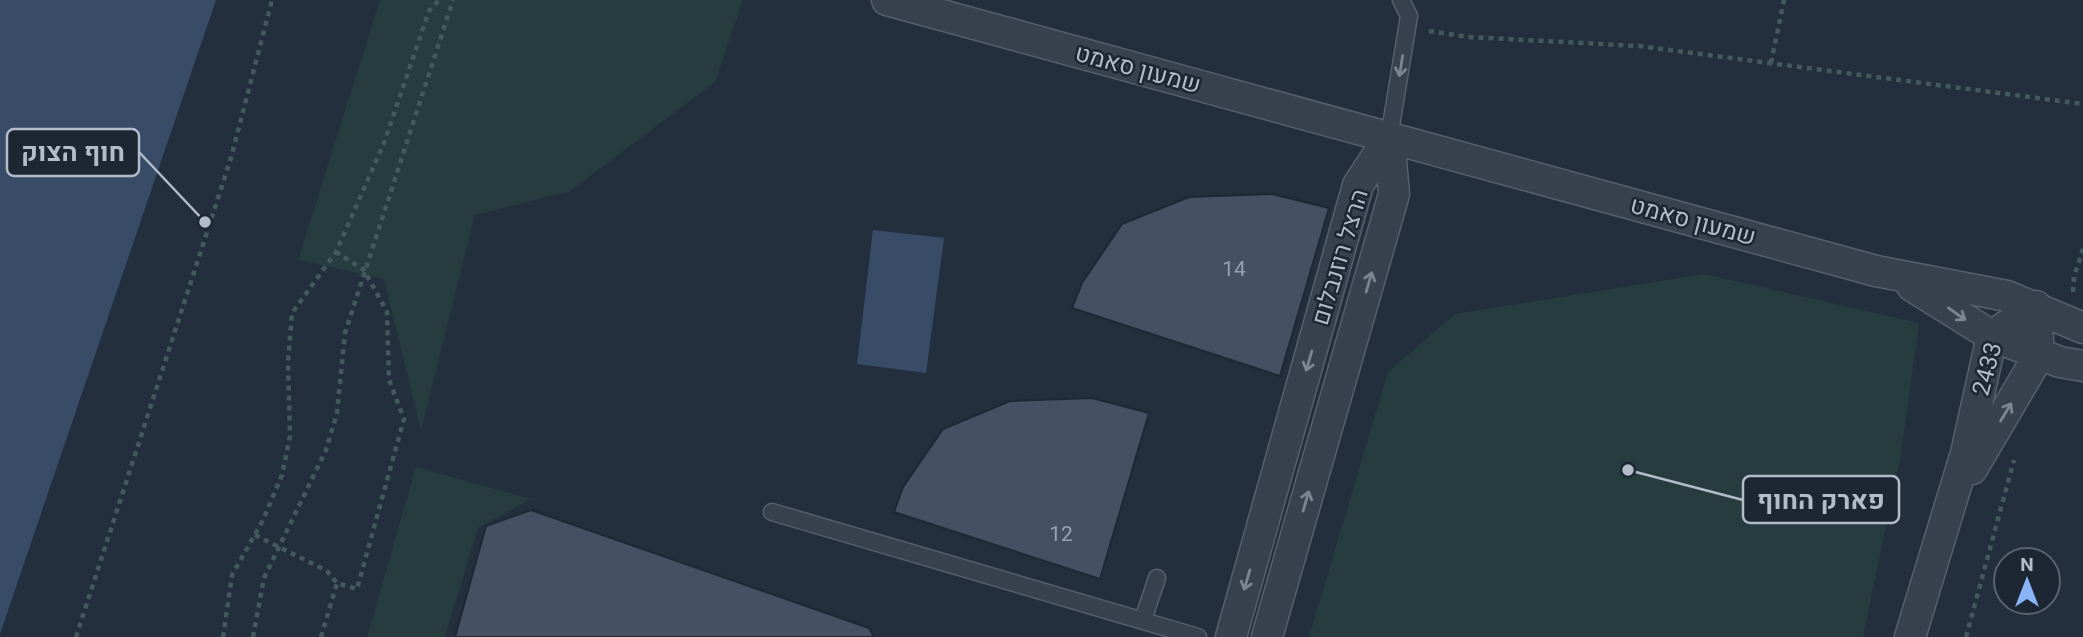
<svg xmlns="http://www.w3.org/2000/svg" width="2083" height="637" font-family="Roboto,Heebo,sans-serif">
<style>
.green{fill:#263c3f}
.water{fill:#394c67}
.building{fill:#455162;stroke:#1f2835;stroke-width:2}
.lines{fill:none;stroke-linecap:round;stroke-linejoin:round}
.service-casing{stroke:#565f6c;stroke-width:19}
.minor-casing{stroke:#565f6c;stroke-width:33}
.path{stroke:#44595c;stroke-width:4.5;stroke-dasharray:5 5;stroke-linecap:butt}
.service{stroke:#38414e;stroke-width:16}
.minor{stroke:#38414e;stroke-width:30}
.oneway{stroke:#7c8592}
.labels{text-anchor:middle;stroke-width:5;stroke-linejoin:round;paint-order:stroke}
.number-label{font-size:21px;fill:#98a1af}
.street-label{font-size:24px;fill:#b4bcc9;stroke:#1d2633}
.leader{fill:none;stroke:#b4bcc9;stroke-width:2.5}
.callout-dot{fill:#b4bcc9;stroke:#1d2633;stroke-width:2.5}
.callout{fill:#1d2633;stroke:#b4bcc9;stroke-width:2.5}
.callout-label{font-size:26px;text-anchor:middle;font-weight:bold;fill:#b4bcc9}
</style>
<rect width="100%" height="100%" fill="#242f3e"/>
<path class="green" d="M 380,0 L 743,0 L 715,82 L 570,191 L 475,215 L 421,431 L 384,279 L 298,260 Z
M 1704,274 L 1919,323 L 1901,455 L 1863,637 L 1309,637 L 1388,372 L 1455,314 Z
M 416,467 L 531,499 L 478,528 L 445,637 L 367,637 Z"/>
<path class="water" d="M 0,0 L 216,0 L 0,634 Z
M 873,230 L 944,238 L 926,373 L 857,364 Z"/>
<path class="building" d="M 1272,194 L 1329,208 L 1280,376 L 1072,308 L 1082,283 L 1122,224 L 1189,197 Z
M 1092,398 L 1149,413 L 1100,579 L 894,512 L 903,487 L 943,429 L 1010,401 Z
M 531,510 L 869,628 L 874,637 L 455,637 L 486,526 Z"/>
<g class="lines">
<defs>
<path id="service" d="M 1389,138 L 1409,16 L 1401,0
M 772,512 L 1198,637
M 1143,620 L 1157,578"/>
<path id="minor" d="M 887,0 L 1876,271 L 2007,296 L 2083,328
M 1912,286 L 1992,336 L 2060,362 L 2083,366
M 1972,469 L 2039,355 L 2036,306
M 1231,637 L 1358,185 L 1389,138
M 1267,637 L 1394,194 L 1389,138
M 1910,637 L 1966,453 L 1992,336 L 2036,306"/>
</defs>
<use href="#service" class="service-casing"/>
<use href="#minor" class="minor-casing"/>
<path class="path" d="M 1429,31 L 1468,37 L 1639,46 L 2083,104
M 1771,63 L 1784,0
M 2073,292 L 2074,277 L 2083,249
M 255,535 L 327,571 L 337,583
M 76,637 L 231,158 L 272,0
M 223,637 L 232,575 L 263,520 L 282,475 L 290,436 L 288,362 L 292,313 L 336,252 L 384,143 L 429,11 L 439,0
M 253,637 L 264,578 L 326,450 L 337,413 L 345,333 L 453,0
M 321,637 L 337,583 L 357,589 L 404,419 L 389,380 L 387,312 L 364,270 L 336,252
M 1966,637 L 2014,460"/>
<use href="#service" class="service"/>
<use href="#minor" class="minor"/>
</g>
<defs><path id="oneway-shaft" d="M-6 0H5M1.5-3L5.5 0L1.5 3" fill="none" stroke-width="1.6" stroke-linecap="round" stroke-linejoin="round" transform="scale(1.75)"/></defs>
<g class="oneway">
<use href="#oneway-shaft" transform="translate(1401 66) rotate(99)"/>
<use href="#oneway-shaft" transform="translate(1369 282) rotate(-74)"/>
<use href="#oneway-shaft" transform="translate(1957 314) rotate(35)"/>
<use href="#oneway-shaft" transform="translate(1309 361) rotate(106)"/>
<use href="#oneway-shaft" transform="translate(2006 412) rotate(-59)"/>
<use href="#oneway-shaft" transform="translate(1306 501) rotate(-74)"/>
<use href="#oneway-shaft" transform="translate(1247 580) rotate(106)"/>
</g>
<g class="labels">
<g class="number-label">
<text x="1234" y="276">14</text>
<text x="1061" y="541">12</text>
</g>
<g class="street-label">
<text transform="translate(1138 69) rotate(15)" y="8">שמעון סאמט</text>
<text transform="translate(1693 221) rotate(15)" y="8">שמעון סאמט</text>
<text transform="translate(1340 257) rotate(-73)" y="8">הרצל רוזנבלום</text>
<text transform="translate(1987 369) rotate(-75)" y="8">2433</text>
</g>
</g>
<path class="leader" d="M205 222L139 152M1628 470L1743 500"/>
<g class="callout-dot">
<circle cx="205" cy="222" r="7"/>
<circle cx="1628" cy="470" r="7"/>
</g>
<g class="callout">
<rect x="7" y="129" width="132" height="47" rx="7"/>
<rect x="1743" y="476" width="156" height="47" rx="7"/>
</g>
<g class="callout-label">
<text x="73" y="161">חוף הצוק</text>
<text x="1821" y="509">פארק החוף</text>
</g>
<g transform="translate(2027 581)"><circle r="33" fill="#1d2633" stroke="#59626f" stroke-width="2"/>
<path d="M0-5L12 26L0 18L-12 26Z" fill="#8ab4f8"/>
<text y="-10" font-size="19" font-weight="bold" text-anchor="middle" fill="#b4bcc9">N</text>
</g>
</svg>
